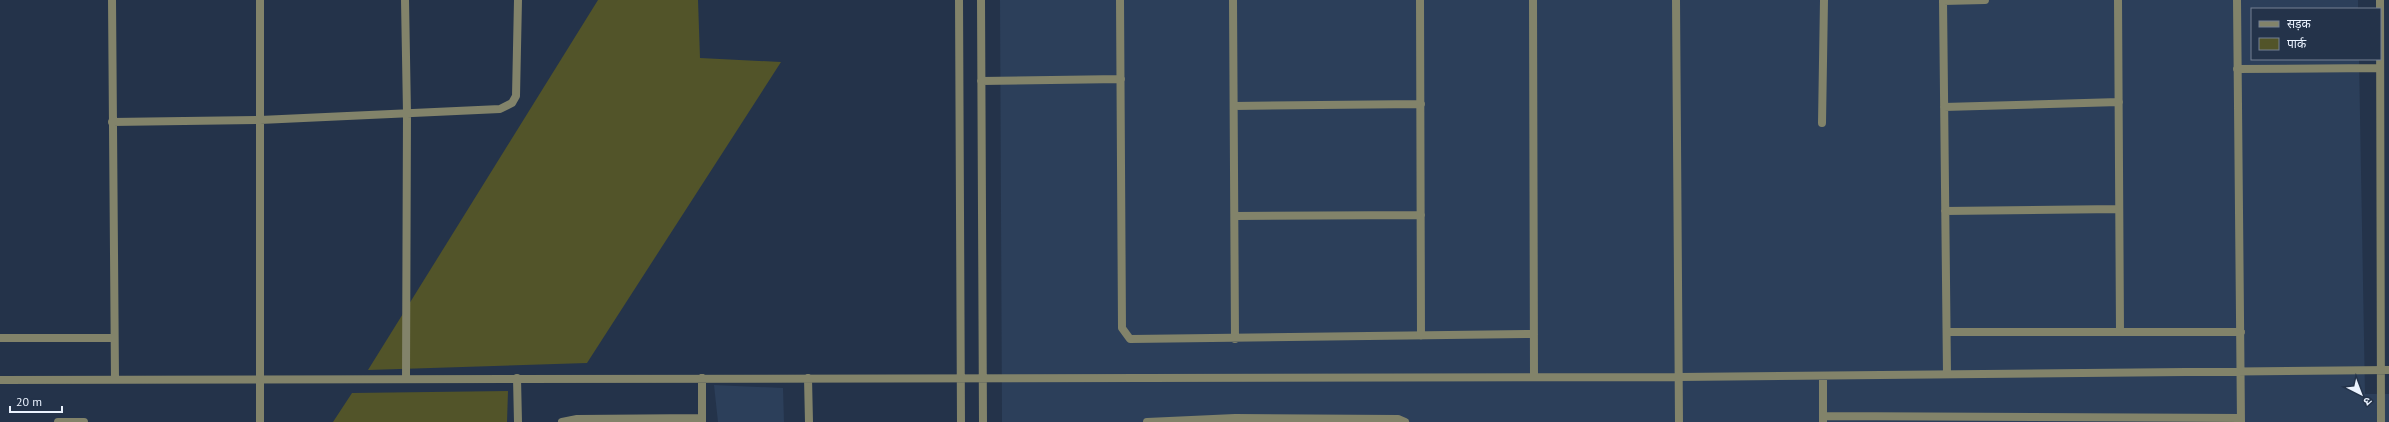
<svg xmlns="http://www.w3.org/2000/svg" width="2389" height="422" font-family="'PT Sans','Noto Sans Devanagari',sans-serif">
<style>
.built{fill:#2c3f5a}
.green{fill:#525429}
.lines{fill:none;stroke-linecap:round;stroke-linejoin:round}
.minor{stroke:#82836a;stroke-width:8}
</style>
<rect width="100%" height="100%" fill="#24334a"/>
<path class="built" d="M 1000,0 L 2358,0 L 2358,9 L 2252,9 L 2252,59 L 2359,59 L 2365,394 L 2389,394 L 2389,422 L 1002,422 Z
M 714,385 L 783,388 L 784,422 L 718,422 Z"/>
<path class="green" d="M 598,0 L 698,0 L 700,58 L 781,62 L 587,363 L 368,370 Z
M 508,391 L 507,422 L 333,422 L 352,393 Z"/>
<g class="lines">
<path class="minor" d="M 112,0 L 115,379
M 405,0 L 407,113 L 406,379
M 959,0 L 961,422
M 981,0 L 983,422
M 1120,0 L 1122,328 L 1130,339 L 1534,334
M 1233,0 L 1235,339
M 1420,0 L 1421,336
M 1533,0 L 1534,377
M 1676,0 L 1679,422
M 1943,0 L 1947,374
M 2118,0 L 2120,332
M 2237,0 L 2241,422
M 2380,0 L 2381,422
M 1943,1 L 1985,0
M 2237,69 L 2380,68
M 981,81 L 1121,79
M 1234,106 L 1421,104
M 1944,107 L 2119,102
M 112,122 L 260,120 L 500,109 L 512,103 L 516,96 L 518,0
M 1822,123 L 1824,0
M 1945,211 L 2119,209
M 1235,216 L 1421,215
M 1947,332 L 2241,332
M 0,338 L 114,338
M 1823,376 L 1823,422
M 517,378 L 518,422
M 808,378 L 809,422
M 0,380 L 1679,377 L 2389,370
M 1823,416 L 2241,418
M 58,422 L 84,422
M 260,422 L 260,0
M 562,422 L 577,419 L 702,418
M 702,422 L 702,378
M 1147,422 L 1235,418 L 1398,419 L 1405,422"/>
</g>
<rect x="2251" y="8" width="130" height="52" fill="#24334a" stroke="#748092"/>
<rect x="2259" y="21" width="20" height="6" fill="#82836a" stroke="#748092"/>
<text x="2287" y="28" font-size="12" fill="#ebf3ff">सड़क</text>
<rect x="2259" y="38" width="20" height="12" fill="#525429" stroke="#748092"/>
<text x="2287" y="48" font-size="12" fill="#ebf3ff">पार्क</text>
<g transform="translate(2361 394) rotate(138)" stroke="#24334a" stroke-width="3" paint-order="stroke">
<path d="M0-3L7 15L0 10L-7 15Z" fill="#ebf3ff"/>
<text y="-6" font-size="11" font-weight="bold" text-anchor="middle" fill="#ebf3ff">उ</text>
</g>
<path d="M10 406v6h52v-6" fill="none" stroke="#ebf3ff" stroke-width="2"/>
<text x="16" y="406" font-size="12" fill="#ebf3ff" stroke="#24334a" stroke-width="3" paint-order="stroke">20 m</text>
</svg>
